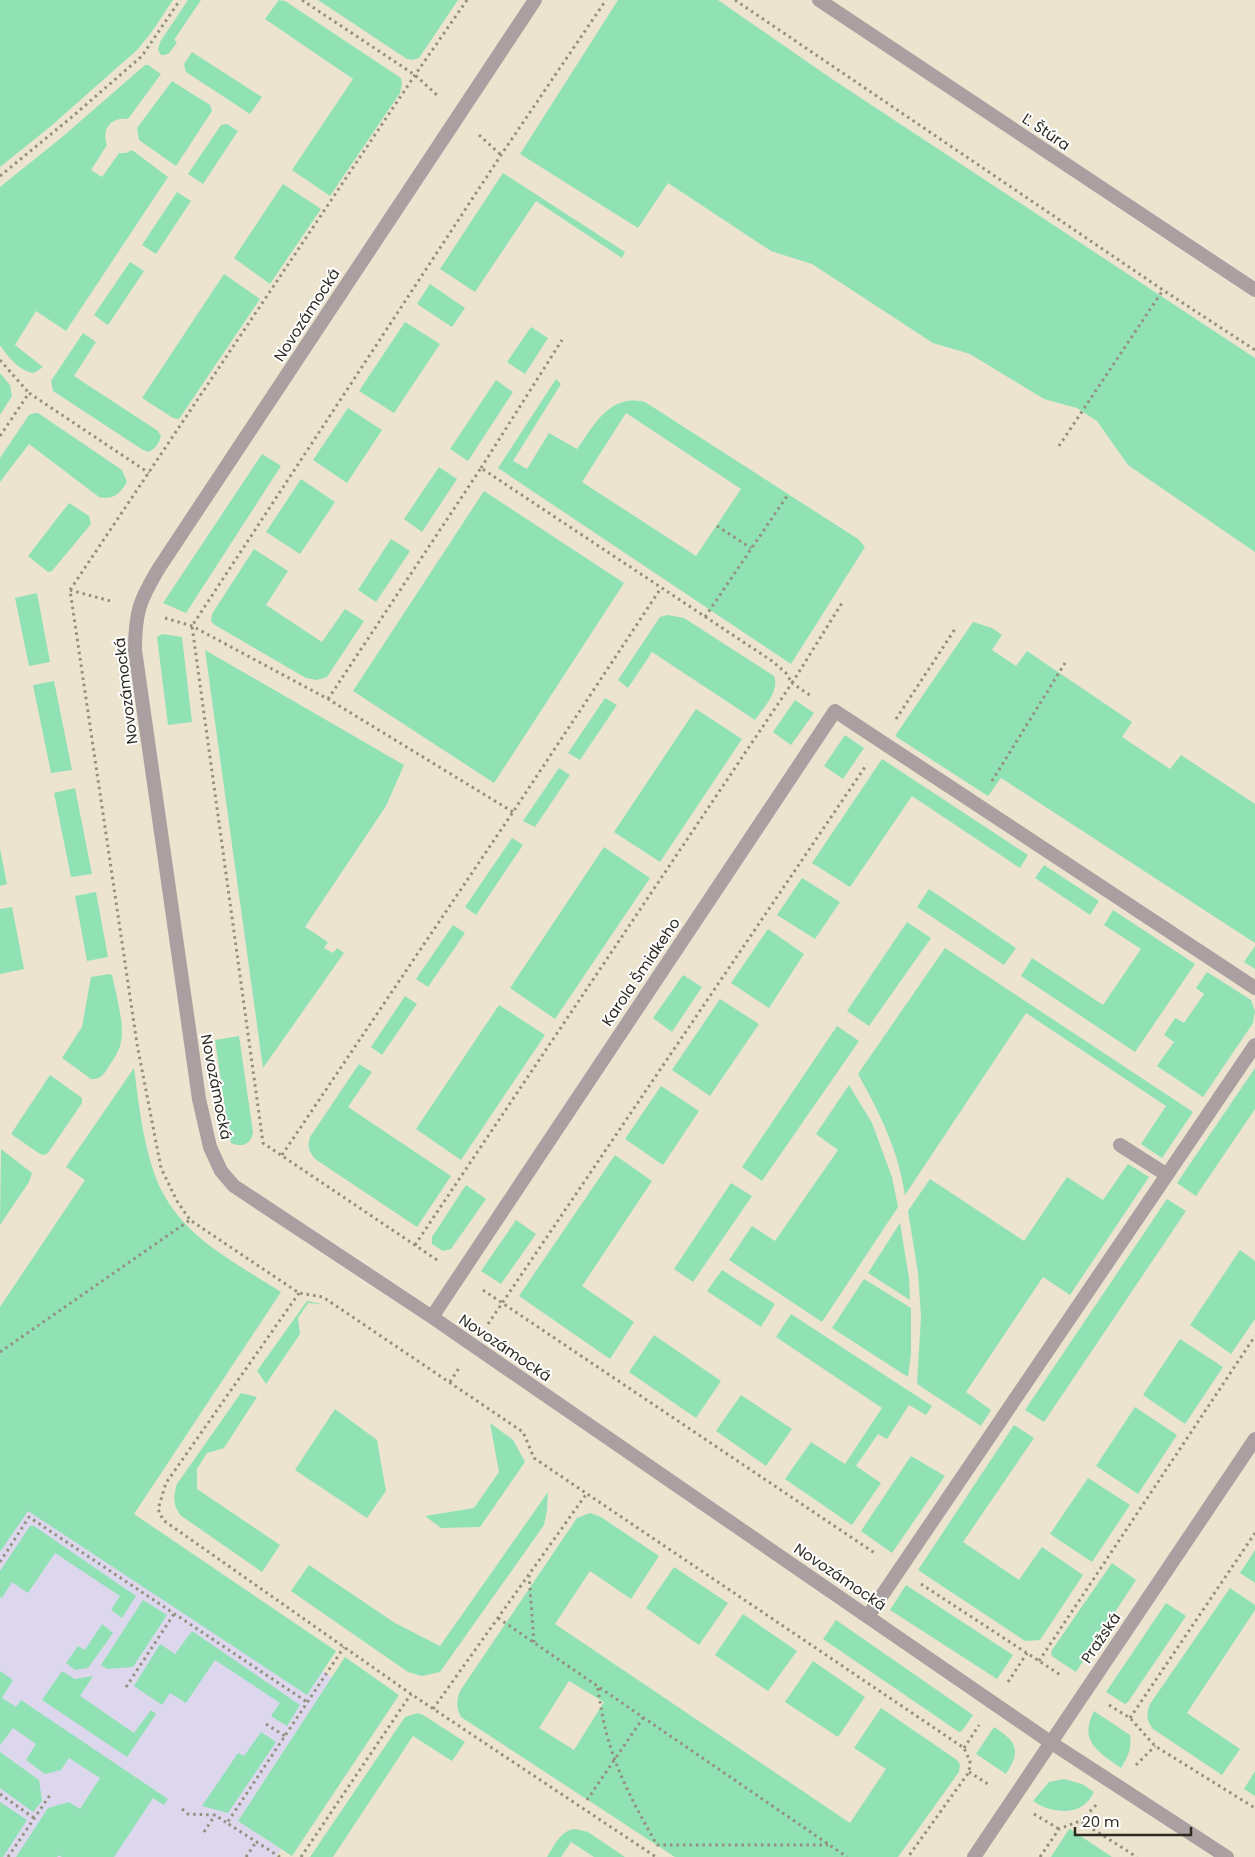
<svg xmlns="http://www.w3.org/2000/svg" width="1255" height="1857" font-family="Poppins,sans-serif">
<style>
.education{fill:#dcd7ec}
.green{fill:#90e2b5;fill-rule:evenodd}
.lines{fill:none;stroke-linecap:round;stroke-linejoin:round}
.path{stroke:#948f7f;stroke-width:3;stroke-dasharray:2.5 4;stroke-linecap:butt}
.minor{stroke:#aa9fa1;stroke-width:14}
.labels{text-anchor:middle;stroke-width:4;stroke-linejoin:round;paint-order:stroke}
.street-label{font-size:15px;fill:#2d2a22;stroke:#fff}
</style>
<rect width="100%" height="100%" fill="#ece4ce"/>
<path class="education" d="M 0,1474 L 332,1677 L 238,1821 L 281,1849 L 276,1857 L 0,1857 Z"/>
<path class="green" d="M 0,0 L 173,0 L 151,33 L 137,50 L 51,126 L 0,167 Z
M 188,0 L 201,0 L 174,40 L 177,42 C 172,49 170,56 161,55 L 158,50 L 160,42 Z
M 279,0 L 285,1 L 401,78 L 402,84 L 400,93 L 330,196 L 292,170 L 353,79 L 265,19 Z
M 318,0 L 458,0 L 419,58 L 412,60 L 407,59 Z
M 618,0 L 718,0 L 832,79 L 1255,358 L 1255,552 L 1128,465 L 1097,421 L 1077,408 L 1044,399 L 970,354 L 933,343 L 812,264 L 771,251 L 668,183 L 638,228 L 520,154 Z
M 192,52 L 262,97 L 250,114 L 186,72 L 184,64 Z
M 145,65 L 148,65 L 161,74 L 128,119 C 111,117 101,129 107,145 L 91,170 L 102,177 L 119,153 L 126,153 L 132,150 L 168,177 L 66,331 L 36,311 L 15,345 L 43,367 L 34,373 C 19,371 8,357 0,345 L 0,187 L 61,138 Z
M 172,81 L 210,105 L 212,111 L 176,166 L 139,140 L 137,128 Z
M 227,124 L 238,131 L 203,184 L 188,174 L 221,125 Z
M 503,173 L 625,252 L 622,258 L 536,201 L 475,292 L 440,269 Z
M 283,184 L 321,209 L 270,284 L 234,258 Z
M 177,192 L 191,201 L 156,254 L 142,245 Z
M 130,262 L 144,271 L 108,325 L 94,315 Z
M 224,274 L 260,299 L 179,419 L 173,418 L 142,398 Z
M 430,284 L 465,308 L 452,327 L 417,304 Z
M 405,322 L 440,344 L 394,413 L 359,391 Z
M 531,327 L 548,338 L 525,374 L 507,362 Z
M 83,333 L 96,342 L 74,376 L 158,431 L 161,436 C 159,443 156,448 149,452 L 143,450 L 53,391 L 51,381 Z
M 0,373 L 10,385 L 12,396 L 0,415 Z
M 556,379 L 561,384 L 513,461 L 527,469 L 549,433 L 577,449 C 594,425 610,393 645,402 L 858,539 L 865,547 L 791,664 L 498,468 ZM 626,413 L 741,489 L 696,556 L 582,482 Z
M 496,380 L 513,392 L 468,461 L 450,449 Z
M 348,408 L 382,430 L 347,483 L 313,460 Z
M 34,413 L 38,413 L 122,470 L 127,482 C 120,494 113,500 99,497 L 29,444 L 0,482 L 0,458 L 29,415 Z
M 262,454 L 281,466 L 186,613 L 163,603 Z
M 439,467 L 457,479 L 422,532 L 404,519 Z
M 301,479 L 335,502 L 300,554 L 266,532 Z
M 484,491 L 624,583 L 494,783 L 353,691 Z
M 69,503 L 89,516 L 91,524 L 52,571 L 48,572 L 28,556 Z
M 391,539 L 410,551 L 376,602 L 358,590 Z
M 254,549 L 288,571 L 266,605 L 322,642 L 345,609 L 364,621 L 327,677 L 317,680 L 306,678 L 215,625 L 211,621 L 212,614 Z
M 37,593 L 50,662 L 29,666 L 15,598 Z
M 668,615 L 684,618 L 774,676 C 780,691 763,708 755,720 L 652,652 L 628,688 L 618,680 L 660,617 Z
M 973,622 L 992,628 L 1002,635 L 992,650 L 1016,666 L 1027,651 L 1132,722 L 1122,737 L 1170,769 L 1181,755 L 1255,804 L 1255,943 L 1001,778 L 988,796 L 895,736 Z
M 162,634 L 182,637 L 192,722 L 168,725 L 157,637 Z
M 205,650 L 404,765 L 386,806 L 305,927 L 328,942 L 324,948 L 333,953 L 337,948 L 344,953 L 263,1068 Z
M 54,681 L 72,770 L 51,773 L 33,685 Z
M 605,698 L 617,705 L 580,760 L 568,753 Z
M 795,700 L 814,713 L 791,745 L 773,732 Z
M 696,709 L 742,739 L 660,862 L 614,832 Z
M 845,735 L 864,748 L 843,779 L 824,766 Z
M 882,759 L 1028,855 L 1020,868 L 912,796 L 850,887 L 812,863 Z
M 559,768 L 570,775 L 535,827 L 523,821 Z
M 75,788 L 92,874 L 71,877 L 54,793 Z
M 512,838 L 523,845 L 476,915 L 465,907 Z
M 604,847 L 650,878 L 555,1019 L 510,988 Z
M 0,849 L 7,884 L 0,886 Z
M 1044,865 L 1099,901 L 1090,915 L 1035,878 Z
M 802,878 L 840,902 L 815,939 L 777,915 Z
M 929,889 L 1016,948 L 1004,965 L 917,907 Z
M 96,892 L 108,957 L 87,961 L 75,896 Z
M 12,907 L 24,969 L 0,974 L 0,909 Z
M 1113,910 L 1195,964 L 1135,1052 L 1021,976 L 1032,958 L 1103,1005 L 1141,949 L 1104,925 Z
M 907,922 L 931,938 L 869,1026 L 847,1011 Z
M 453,925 L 465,933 L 428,987 L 416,979 Z
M 768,929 L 804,954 L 769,1008 L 731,983 Z
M 1255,946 L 1255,969 L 1244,962 Z
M 945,948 L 1193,1112 L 1162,1158 L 1141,1144 L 1166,1106 L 1026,1013 L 905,1195 C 898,1149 880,1114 858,1074 Z
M 1207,972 L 1251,1000 L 1255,1011 L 1253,1023 L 1203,1097 L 1157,1066 L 1174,1042 L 1164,1035 L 1175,1018 L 1184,1023 L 1204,994 L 1196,988 Z
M 110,974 L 112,975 C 116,995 126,1027 120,1046 C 118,1053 113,1060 109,1066 C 104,1074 101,1080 91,1079 L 62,1058 L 82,1027 L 91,977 Z
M 683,975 L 702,987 L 672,1032 L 653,1018 Z
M 405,996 L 417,1004 L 382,1055 L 371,1047 Z
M 720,999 L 759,1024 L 710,1096 L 672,1070 Z
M 499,1005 L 545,1035 L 461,1160 L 416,1129 Z
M 837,1026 L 859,1041 L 762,1181 L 742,1167 Z
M 239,1036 L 253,1132 C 251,1144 243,1148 231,1143 L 229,1136 L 215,1040 Z
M 359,1064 L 372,1072 L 348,1107 L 451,1176 L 417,1227 L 315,1159 C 309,1151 307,1147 310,1137 Z
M 134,1068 C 139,1106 145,1162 164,1195 C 175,1215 194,1235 213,1248 C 234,1264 258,1277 281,1292 L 134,1514 L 336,1651 L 307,1695 L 28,1511 L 0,1552 L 0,1307 L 85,1180 L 66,1167 Z
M 1255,1068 L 1255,1109 L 1196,1196 L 1177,1183 Z
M 50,1075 L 82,1098 L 82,1103 L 48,1153 L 44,1155 L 40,1154 L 11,1134 Z
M 849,1085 L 872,1123 L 892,1177 L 898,1207 L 822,1322 L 729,1260 L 752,1226 L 775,1241 L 838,1150 L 816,1134 Z
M 661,1086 L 699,1111 L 663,1165 L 625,1139 Z
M 1,1149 L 32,1173 L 29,1182 L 0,1225 Z
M 615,1155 L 652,1181 L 582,1286 L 634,1322 L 610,1359 L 519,1296 Z
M 1128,1164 L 1149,1177 L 1070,1295 L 1043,1277 L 966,1392 L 991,1410 L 981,1426 L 917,1384 L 921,1317 L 918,1273 L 908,1211 L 930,1179 L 1024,1241 L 1067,1177 L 1103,1200 Z
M 731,1183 L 752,1196 L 693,1282 L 674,1269 Z
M 466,1185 L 486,1199 L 451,1249 L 443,1251 L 432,1244 L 432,1237 Z
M 1167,1199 L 1186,1211 L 1044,1422 L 1025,1410 Z
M 516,1220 L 536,1234 L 501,1284 L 481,1271 Z
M 900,1223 L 909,1278 L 910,1300 L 868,1273 Z
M 1240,1250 L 1255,1261 L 1255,1319 L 1231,1354 L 1190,1325 Z
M 722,1270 L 775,1304 L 761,1327 L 707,1291 Z
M 864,1279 L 911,1308 L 911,1354 L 908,1377 L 832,1328 Z
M 307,1301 L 322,1304 L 308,1303 L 298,1318 L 300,1334 L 266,1384 L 257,1371 Z
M 791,1314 L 932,1406 L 926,1415 L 909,1405 L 887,1439 L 878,1434 L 856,1466 L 881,1483 L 852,1525 L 785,1479 L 811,1442 L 845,1464 L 882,1408 L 776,1337 Z
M 654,1335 L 721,1381 L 696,1418 L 629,1372 Z
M 1180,1339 L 1223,1367 L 1185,1424 L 1143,1395 Z
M 241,1393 L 257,1397 L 224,1448 L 207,1453 L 197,1469 L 197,1489 L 280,1545 L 262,1572 L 180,1515 C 173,1504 173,1497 177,1484 Z
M 741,1395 L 792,1429 L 766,1466 L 716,1431 Z
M 1135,1407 L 1177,1435 L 1138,1494 L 1096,1466 Z
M 335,1409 L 377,1440 L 386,1491 L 367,1518 L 295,1470 Z
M 490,1423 L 513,1440 L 525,1462 L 480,1527 L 441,1528 L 425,1516 L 474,1508 L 499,1472 Z
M 1014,1425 L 1034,1438 L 963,1542 L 1019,1580 L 1042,1547 L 1083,1575 L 1040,1640 L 1025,1641 L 918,1570 Z
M 911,1456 L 945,1476 L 892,1553 L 861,1531 Z
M 1088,1478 L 1130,1505 L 1092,1562 L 1050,1534 Z
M 548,1492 L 547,1510 L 544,1525 L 440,1672 L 422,1676 L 408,1672 L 291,1591 L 309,1565 L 395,1623 L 440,1646 Z
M 590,1513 L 601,1517 L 659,1556 L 631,1599 L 590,1571 L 555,1624 L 850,1823 L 886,1769 L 854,1748 L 881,1708 L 957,1760 L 960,1765 L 959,1772 L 898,1857 L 675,1857 L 461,1717 C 456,1707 456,1702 460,1691 L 577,1518 ZM 569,1681 L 604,1702 L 574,1750 L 539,1728 Z
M 30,1526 L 34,1526 L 136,1596 L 122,1618 L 111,1610 L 120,1596 L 55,1553 L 28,1593 L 12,1582 L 2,1598 L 0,1597 L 0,1571 Z
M 1255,1550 L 1255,1583 L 1240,1573 Z
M 1112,1563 L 1136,1580 L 1076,1672 L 1053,1657 L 1051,1654 L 1052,1650 Z
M 674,1567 L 728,1603 L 699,1645 L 646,1608 Z
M 906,1585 L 1013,1655 L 997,1679 L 890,1610 Z
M 1230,1588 L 1255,1605 L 1255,1610 L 1187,1713 L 1240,1749 L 1222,1775 L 1153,1729 C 1146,1720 1146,1714 1150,1704 Z
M 143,1600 L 167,1615 L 133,1667 L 107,1669 L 101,1665 Z
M 1166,1603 L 1186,1616 L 1128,1702 L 1125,1704 L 1106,1692 Z
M 743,1614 L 797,1651 L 768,1691 L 715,1655 Z
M 836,1620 L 973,1715 L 962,1731 L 959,1732 L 823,1639 Z
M 102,1624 L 113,1633 L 88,1668 L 75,1670 L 66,1663 L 78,1646 L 85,1650 Z
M 192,1631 L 300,1705 L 287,1726 L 271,1716 L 280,1703 L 215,1660 L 186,1703 L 170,1693 L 162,1705 L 134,1686 L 160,1644 L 175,1654 Z
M 345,1657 L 399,1695 L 292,1856 L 238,1821 Z
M 813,1661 L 865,1697 L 838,1737 L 785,1702 Z
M 0,1671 L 13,1680 L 2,1698 L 16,1707 L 21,1700 L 168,1799 L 164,1805 L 153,1798 L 114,1857 L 62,1857 L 59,1855 L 57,1857 L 16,1857 L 48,1808 L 69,1802 L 80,1809 L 100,1778 L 69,1758 L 61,1770 L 45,1774 L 26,1760 L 36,1744 L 13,1728 L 0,1745 Z
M 62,1671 L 75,1679 L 93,1676 L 80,1696 L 134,1733 L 151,1710 L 156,1714 L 127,1757 L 42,1700 Z
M 1094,1711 L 1130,1735 C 1132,1749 1128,1756 1121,1768 C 1099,1752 1078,1742 1094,1711 Z
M 418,1713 L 423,1715 L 465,1742 L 452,1761 L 413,1736 L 333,1857 L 310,1857 L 405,1717 Z
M 994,1727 C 1016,1741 1022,1750 1006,1774 L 976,1754 Z
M 261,1732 L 276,1742 L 228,1813 L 202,1806 L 238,1753 L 244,1756 Z
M 0,1752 L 39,1780 L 42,1801 L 33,1812 L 0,1788 Z
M 1255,1771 L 1255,1796 L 1244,1789 Z
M 1064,1779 L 1082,1784 L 1094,1792 C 1092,1795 1090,1800 1087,1802 C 1073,1817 1047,1811 1033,1801 L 1049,1782 Z
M 0,1802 L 27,1820 L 3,1857 L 0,1857 Z
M 575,1829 L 588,1832 L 625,1857 L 594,1857 L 571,1842 L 561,1857 L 547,1857 C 554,1846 561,1830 575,1829 Z
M 1069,1829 L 1070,1829 L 1112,1857 L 1051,1857 Z"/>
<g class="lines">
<path class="path" d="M 302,0 L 415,75 L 438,96
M 467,0 L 415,75 L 70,590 L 137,1044 L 161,1168 L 177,1201 L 190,1220 L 299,1293 L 323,1297 L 523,1432 L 534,1458 L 964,1748 L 970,1761 L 969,1772 L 908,1857
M 735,0 L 1163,290 L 1255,350
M 479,135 L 501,155
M 0,176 L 73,116 L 142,56 L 180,0
M 0,360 L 29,393
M 0,436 L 29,393 L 149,473
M 1059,446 L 1163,290
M 481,468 L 562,340
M 717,526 L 751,548
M 70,590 L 114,602
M 705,617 L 787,496
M 165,618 L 192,626 L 328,699 L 513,812
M 328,699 L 481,468 L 772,661 L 786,673 L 792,683 L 842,603
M 896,719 L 955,629
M 992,781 L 1065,663
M 282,1155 L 513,812 L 661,588
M 415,1245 L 792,683 L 811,696
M 437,1260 L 263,1143 L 192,626 L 501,155 L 606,0
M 483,1290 L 876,1554
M 299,1293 L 166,1483 L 158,1509 L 163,1520 L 411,1694 L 656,1857
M 488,1324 L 867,764
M 0,1352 L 190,1220
M 450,1382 L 459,1368
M 0,1562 L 29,1517 L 307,1702
M 529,1575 L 534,1643
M 921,1584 L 1062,1676
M 498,1618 L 847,1857
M 1039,1661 L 1255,1336
M 1008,1682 L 1027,1653
M 126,1687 L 174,1614
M 598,1688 C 606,1753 626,1790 657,1845 L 828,1845
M 1109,1705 L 1130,1718 L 1155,1746 L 1255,1808
M 433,1709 L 587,1493
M 1130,1718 L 1255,1533
M 266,1724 L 285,1736
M 964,1748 L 979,1725
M 1136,1765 L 1155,1746
M 969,1772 L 991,1786
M 0,1794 L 34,1818
M 587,1800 L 643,1718
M 182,1809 L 188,1814 L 215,1815 L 227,1823
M 1034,1814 L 1059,1829
M 1081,1821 L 1097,1804
M 204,1832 L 215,1815
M 8,1857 L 50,1795
M 246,1857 L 256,1842
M 280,1857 L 227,1823 L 344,1647
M 301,1857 L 411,1694
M 1040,1857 L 1059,1829 L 1080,1821 L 1137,1857"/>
<path class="minor" d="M 535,0 L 159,568 C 140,600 135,611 135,650 L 199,1099 L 210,1147 L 221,1171 L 234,1186 L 432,1317 L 1050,1742 L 1227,1857
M 819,0 L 1255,290
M 1120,1145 L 1167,1175
M 432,1317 L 835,711 L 1255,988
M 868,1616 L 1255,1045
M 974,1857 L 1255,1439"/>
</g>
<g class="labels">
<g class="street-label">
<text transform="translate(1046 132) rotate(34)" y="5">Ľ. Štúra</text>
<text transform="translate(307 315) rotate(-57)" y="5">Novozámocká</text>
<text transform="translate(126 691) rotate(-97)" y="5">Novozámocká</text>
<text transform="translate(641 972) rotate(-56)" y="5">Karola Šmidkeho</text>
<text transform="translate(216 1087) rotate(79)" y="5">Novozámocká</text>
<text transform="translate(505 1348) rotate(34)" y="5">Novozámocká</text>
<text transform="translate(840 1577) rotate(34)" y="5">Novozámocká</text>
<text transform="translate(1101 1638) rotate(-56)" y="5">Pražská</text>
</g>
</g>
<path d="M1075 1827v8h116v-8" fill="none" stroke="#2d2a22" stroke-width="2.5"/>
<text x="1082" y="1827" font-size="15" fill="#2d2a22" stroke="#ffffff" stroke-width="4" paint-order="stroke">20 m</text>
</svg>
